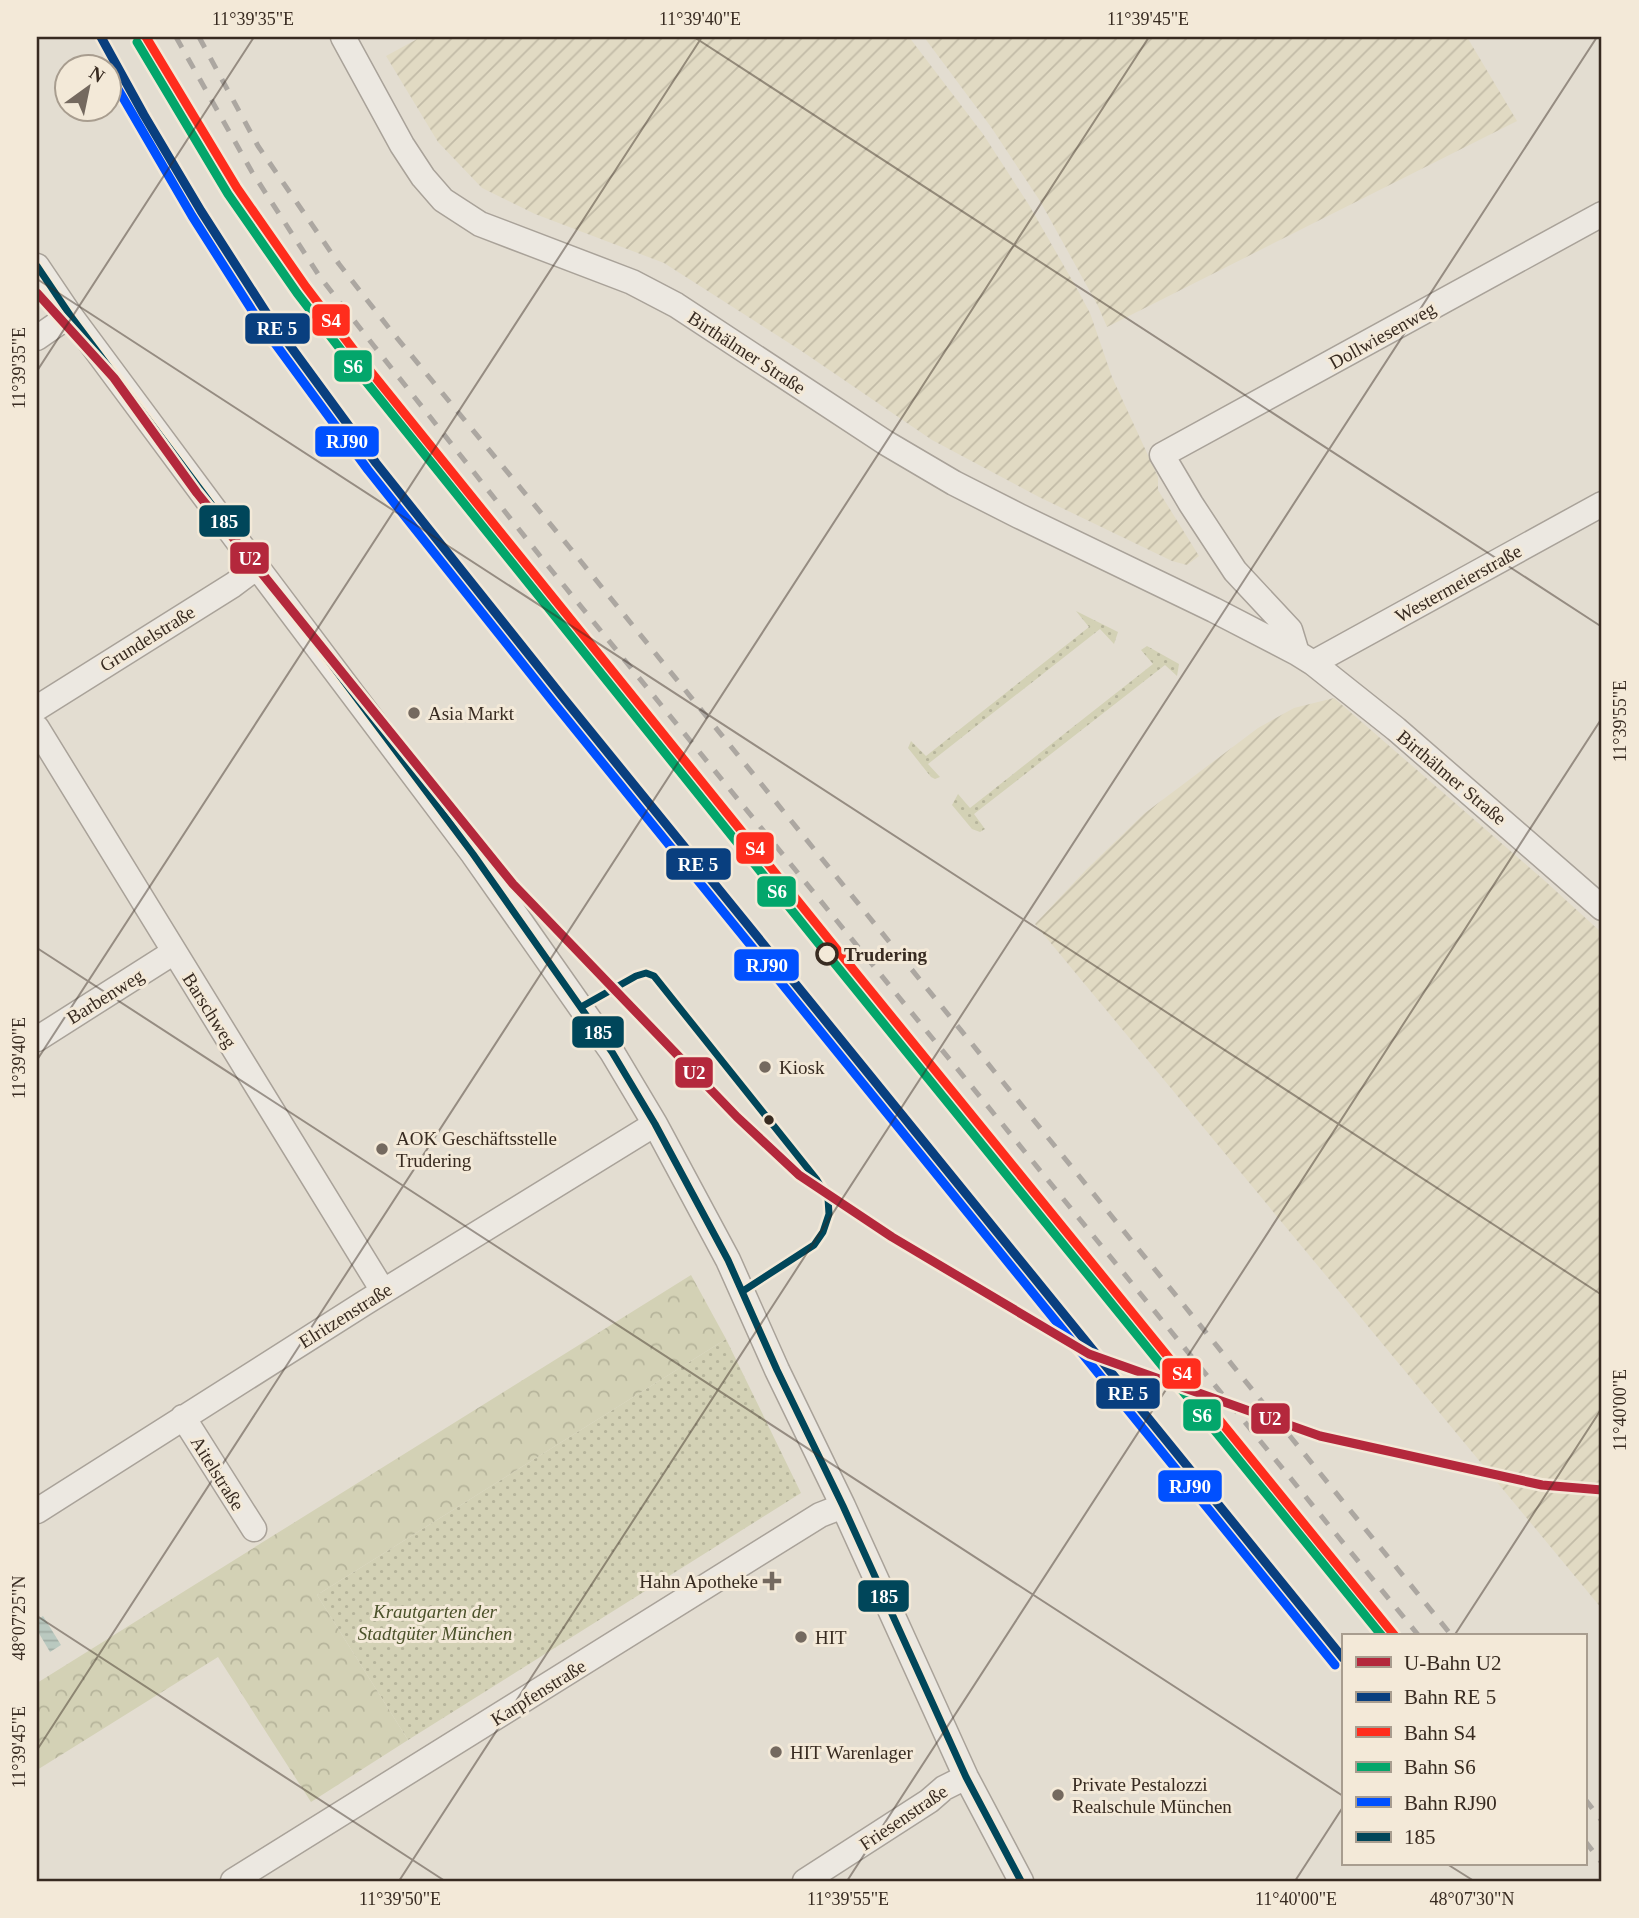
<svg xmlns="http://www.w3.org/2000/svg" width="1639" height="1918" font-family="'Times New Roman',serif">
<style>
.farmland{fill:url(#farmland-furrows)}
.grass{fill:url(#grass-dots)}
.park{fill:url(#park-crowns)}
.water{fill:url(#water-rules)}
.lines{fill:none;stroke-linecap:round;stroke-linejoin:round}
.minor-casing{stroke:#a9a299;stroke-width:27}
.minor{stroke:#ece8e1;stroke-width:24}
.rail{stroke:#aca7a1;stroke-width:5;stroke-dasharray:12 12;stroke-linecap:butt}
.bus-1-casing{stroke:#f3e9d8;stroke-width:12}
.bus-1{stroke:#00465a;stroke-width:7}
.rail-1-casing{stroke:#f3e9d8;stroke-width:14}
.rail-2-casing{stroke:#f3e9d8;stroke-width:14}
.rail-3-casing{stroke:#f3e9d8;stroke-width:14}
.rail-4-casing{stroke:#f3e9d8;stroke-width:14}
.rail-1{stroke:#093f7f;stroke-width:9}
.rail-2{stroke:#ff2d1d;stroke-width:9}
.rail-3{stroke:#03a66b;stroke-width:9}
.rail-4{stroke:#0050ff;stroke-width:9}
.metro-1-casing{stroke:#f3e9d8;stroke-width:14}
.metro-1{stroke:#b4283c;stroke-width:9}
.ticks{fill:none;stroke:#382b21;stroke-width:2;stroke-opacity:0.45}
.poi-dot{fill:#74695f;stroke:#f3e9d8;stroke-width:2.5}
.stop-dot{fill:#f3e9d8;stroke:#382b21;stroke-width:3.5}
.bus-dot{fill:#382b21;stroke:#f3e9d8;stroke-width:2.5}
.labels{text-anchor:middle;stroke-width:6;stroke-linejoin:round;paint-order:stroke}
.street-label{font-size:19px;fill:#382b21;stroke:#f3e9d8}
.poi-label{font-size:19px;fill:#382b21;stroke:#f3e9d8;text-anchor:start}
.stop-label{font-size:19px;font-weight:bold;fill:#382b21;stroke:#f3e9d8;text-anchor:start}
.park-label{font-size:19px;font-style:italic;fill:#4b522a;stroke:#f3e9d8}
.line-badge{stroke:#f3e9d8;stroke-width:2.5}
.badge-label{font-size:19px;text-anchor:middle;font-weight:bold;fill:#fff}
.neatline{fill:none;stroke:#382b21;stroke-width:2.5}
.ticks-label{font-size:18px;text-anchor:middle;fill:#382b21}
</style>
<defs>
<pattern id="farmland-furrows" width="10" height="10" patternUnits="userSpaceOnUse" patternTransform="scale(1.75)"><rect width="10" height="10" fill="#e1dac3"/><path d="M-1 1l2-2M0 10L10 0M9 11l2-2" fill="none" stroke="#c2bba7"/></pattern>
<pattern id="grass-dots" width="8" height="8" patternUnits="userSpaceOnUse" patternTransform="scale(1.75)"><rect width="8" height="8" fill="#d3d1b5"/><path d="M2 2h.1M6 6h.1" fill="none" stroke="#b6b49b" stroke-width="1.8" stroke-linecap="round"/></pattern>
<pattern id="park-crowns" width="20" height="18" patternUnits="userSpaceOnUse" patternTransform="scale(1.75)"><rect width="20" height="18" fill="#d3d1b5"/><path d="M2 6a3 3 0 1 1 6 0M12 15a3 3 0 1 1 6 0" fill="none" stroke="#b6b49b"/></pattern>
<pattern id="water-rules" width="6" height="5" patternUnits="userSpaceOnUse" patternTransform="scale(1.75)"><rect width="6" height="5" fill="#bac9c0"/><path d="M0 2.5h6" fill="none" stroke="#a1ada5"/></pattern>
</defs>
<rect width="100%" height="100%" fill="#e3ddd1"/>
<path class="farmland" d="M 421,37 L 909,37 L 983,134 L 1029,205 L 1076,287 L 1090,313 L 1112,377 L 1158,477 L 1158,490 L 1199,556 L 1187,565 L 1172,561 L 1039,497 L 932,440 L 800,350 L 664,263 L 535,214 L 482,188 L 438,142 L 386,56 Z
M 924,37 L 1467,37 L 1517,121 L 1107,327 L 1098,306 L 1040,201 L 991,127 Z
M 1334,698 L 1545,881 L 1602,933 L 1602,1609 L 1035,924 L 1087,869 L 1145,813 L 1258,728 L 1294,708 Z"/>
<path class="grass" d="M 1076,611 L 1118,632 L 1114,644 L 1100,629 L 928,764 L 940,777 L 935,779 L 931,777 L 908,748 L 911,741 L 926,756 L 1089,627 Z
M 1147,646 L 1179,664 L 1177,676 L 1165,665 L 974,814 L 985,829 L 980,832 L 972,829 L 952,805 L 958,794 L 970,808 L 1153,664 L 1141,650 Z
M 726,1339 L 801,1493 L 408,1740 L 317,1595 Z"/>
<path class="park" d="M 691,1275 L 726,1339 L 317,1595 L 408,1740 L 311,1802 L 218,1657 L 37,1770 L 37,1683 Z"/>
<path class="water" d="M 43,1616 L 61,1645 L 50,1652 L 37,1630 L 37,1620 Z"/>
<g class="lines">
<defs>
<path id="minor" d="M 343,37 L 402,145 L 423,177 L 443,200 L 480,224 L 632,282 L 676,305 L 886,443 L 954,483 L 1019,516 L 1214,610 L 1297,653 L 1313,663 L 1396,729 L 1602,908
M 37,266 L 70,315 L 257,567 L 473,854 L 612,1052 L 655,1124 L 728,1260 L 777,1370 L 843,1506 L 966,1777 L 1021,1881
M 37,338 L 70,315
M 1297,653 L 1290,630 L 1235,571 L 1191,504 L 1162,455 L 1602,214
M 1313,663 L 1602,504
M 37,708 L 233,585 L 257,567
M 37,728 L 383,1291
M 37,1039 L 174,952
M 183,1417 L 254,1529
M 37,1511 L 366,1302 L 655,1124
M 233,1881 L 820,1515 L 843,1506
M 805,1881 L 929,1801 L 944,1788 L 966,1777"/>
</defs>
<use href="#minor" class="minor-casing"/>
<use href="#minor" class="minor"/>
<path class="rail" d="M 176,37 L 252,172 L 320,277 L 374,346 L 548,566 L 1419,1636
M 199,37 L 258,146 L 339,264 L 392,332 L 570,548 L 1452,1636
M 1585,1799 L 1602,1821
M 1585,1841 L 1602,1863"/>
<defs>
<path id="bus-1" d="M 37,266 L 70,315 L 473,854 L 612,1052 L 655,1124 L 728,1260 L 777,1370 L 843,1506 L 966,1777 L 1021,1881
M 581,1007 L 636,976 L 646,973 L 654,976 L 817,1180 L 828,1198 L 829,1214 L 823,1232 L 814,1245 L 743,1291"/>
</defs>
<use href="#bus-1" class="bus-1-casing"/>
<use href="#bus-1" class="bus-1"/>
<defs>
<path id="rail-1" d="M 101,37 L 144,115 L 201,211 L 269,317 L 376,463 L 561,695 L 1343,1658"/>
<path id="rail-2" d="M 146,37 L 237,188 L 306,287 L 359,357 L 839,952 L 1395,1636"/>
<path id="rail-3" d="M 137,42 L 228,194 L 297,293 L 351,363 L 831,959 L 1382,1636"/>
<path id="rail-4" d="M 108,72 L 192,216 L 260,323 L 368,470 L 553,702 L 1335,1665"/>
</defs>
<use href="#rail-1" class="rail-1-casing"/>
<use href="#rail-2" class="rail-2-casing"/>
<use href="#rail-3" class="rail-3-casing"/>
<use href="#rail-4" class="rail-4-casing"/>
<use href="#rail-1" class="rail-1"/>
<use href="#rail-2" class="rail-2"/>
<use href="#rail-3" class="rail-3"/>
<use href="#rail-4" class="rail-4"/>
<defs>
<path id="metro-1" d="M 37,293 L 114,378 L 197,493 L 513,884 L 737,1117 L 799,1175 L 892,1237 L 1089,1354 L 1320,1436 L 1542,1485 L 1602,1490"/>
</defs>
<use href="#metro-1" class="metro-1-casing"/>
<use href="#metro-1" class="metro-1"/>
</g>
<path class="ticks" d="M 694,37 L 1602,627M 37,279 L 1602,1295M 37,371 L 254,37M 37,948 L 1343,1796M 37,1060 L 702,37M 37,1616 L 445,1881M 1454,1636 L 1602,1408M 37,1750 L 1149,37M 1447,1864 L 1474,1881M 399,1881 L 1597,37M 847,1881 L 1602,718M 1295,1881 L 1343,1807"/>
<g class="poi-dot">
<circle cx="414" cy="713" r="7"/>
<circle cx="765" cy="1067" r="7"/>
<circle cx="382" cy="1149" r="7"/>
<path d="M768.5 1570.5h7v7h7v7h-7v7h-7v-7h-7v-7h7z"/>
<circle cx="801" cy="1637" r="7"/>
<circle cx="776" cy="1752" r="7"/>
<circle cx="1058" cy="1795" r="7"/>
</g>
<circle class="stop-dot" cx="827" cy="954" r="10"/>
<circle class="bus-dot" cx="769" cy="1120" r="6"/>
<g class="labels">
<g class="street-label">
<text transform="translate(1382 335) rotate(-29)" y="7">Dollwiesenweg</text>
<text transform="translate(747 352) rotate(33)" y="7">Birthälmer Straße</text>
<text transform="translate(1458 583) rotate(-29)" y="7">Westermeierstraße</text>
<text transform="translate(147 638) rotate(-32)" y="7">Grundelstraße</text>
<text transform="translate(1452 777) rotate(40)" y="7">Birthälmer Straße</text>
<text transform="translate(105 996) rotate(-32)" y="7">Barbenweg</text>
<text transform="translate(210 1010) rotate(58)" y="7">Barschweg</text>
<text transform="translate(345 1315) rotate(-32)" y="7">Elritzenstraße</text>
<text transform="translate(218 1473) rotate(58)" y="7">Aitelstraße</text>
<text transform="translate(538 1692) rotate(-32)" y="7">Karpfenstraße</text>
<text transform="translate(903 1817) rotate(-34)" y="7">Friesenstraße</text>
</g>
<g class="poi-label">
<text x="428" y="720">Asia Markt</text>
<text x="779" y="1074">Kiosk</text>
<text x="396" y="1145">AOK Geschäftsstelle<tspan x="396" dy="22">Trudering</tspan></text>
<text x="758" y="1588" text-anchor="end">Hahn Apotheke</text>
<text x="815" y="1644">HIT</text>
<text x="790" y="1759">HIT Warenlager</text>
<text x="1072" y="1791">Private Pestalozzi<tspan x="1072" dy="22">Realschule München</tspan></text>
</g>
<g class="stop-label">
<text x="844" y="961">Trudering</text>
</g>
<g class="park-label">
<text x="435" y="1618">Krautgarten der<tspan x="435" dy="22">Stadtgüter München</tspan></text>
</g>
</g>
<g class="line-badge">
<rect x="311" y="303" width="40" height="34" rx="7" fill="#ff2d1d"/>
<rect x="244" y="312" width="67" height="33" rx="7" fill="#093f7f"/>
<rect x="333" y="349" width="40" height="34" rx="7" fill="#03a66b"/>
<rect x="314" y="425" width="66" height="33" rx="7" fill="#0050ff"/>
<rect x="198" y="504" width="53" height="34" rx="7" fill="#00465a"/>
<rect x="229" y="541" width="41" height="34" rx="7" fill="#b4283c"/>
<rect x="735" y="831" width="40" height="34" rx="7" fill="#ff2d1d"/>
<rect x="665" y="847" width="67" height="34" rx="7" fill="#093f7f"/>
<rect x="756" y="875" width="41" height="33" rx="7" fill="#03a66b"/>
<rect x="733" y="948" width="67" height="34" rx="7" fill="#0050ff"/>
<rect x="571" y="1015" width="54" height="34" rx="7" fill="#00465a"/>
<rect x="674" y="1056" width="40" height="33" rx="7" fill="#b4283c"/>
<rect x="1161" y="1357" width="41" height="33" rx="7" fill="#ff2d1d"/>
<rect x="1095" y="1377" width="66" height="33" rx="7" fill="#093f7f"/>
<rect x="1182" y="1398" width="40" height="34" rx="7" fill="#03a66b"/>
<rect x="1250" y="1402" width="41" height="33" rx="7" fill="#b4283c"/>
<rect x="1157" y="1469" width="66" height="34" rx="7" fill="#0050ff"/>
<rect x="857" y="1579" width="53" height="34" rx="7" fill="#00465a"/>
</g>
<g class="badge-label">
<text x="331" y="327">S4</text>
<text x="277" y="335">RE 5</text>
<text x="353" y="373">S6</text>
<text x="347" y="448">RJ90</text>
<text x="224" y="528">185</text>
<text x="250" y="565">U2</text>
<text x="755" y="855">S4</text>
<text x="698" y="871">RE 5</text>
<text x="777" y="898">S6</text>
<text x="767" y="972">RJ90</text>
<text x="598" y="1039">185</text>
<text x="694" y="1079">U2</text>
<text x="1182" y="1380">S4</text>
<text x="1128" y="1400">RE 5</text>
<text x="1202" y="1422">S6</text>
<text x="1270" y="1425">U2</text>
<text x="1190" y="1493">RJ90</text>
<text x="884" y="1603">185</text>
</g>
<rect width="1639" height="1918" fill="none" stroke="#f3e9d8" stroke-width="77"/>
<rect x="1342" y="1634" width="245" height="231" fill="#f3e9d8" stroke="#a89d8f" stroke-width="2"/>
<rect x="1356" y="1657" width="35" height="10" fill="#b4283c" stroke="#a89d8f" stroke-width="2"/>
<text x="1404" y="1670" font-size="21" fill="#382b21">U-Bahn U2</text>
<rect x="1356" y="1692" width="35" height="10" fill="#093f7f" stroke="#a89d8f" stroke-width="2"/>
<text x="1404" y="1704" font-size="21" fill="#382b21">Bahn RE 5</text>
<rect x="1356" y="1727" width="35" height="10" fill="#ff2d1d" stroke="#a89d8f" stroke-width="2"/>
<text x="1404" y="1740" font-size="21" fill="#382b21">Bahn S4</text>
<rect x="1356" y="1762" width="35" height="10" fill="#03a66b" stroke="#a89d8f" stroke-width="2"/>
<text x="1404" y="1774" font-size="21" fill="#382b21">Bahn S6</text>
<rect x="1356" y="1797" width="35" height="10" fill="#0050ff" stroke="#a89d8f" stroke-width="2"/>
<text x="1404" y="1810" font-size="21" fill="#382b21">Bahn RJ90</text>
<rect x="1356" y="1832" width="35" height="10" fill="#00465a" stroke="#a89d8f" stroke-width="2"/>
<text x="1404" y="1844" font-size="21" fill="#382b21">185</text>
<g transform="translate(88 88) rotate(33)"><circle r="33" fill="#f3e9d8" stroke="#a89d8f" stroke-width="2"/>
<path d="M0-5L12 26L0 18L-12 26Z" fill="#74695f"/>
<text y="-10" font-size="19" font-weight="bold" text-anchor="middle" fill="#382b21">N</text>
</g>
<rect x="38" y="38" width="1562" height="1842" class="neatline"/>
<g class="ticks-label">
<text x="253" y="25">11°39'35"E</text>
<text x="700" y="25">11°39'40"E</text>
<text x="1148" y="25">11°39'45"E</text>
<text transform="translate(19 368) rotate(-90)" y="6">11°39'35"E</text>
<text transform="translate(1620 721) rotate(-90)" y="6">11°39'55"E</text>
<text transform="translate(19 1058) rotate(-90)" y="6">11°39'40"E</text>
<text transform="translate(1620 1410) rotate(-90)" y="6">11°40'00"E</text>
<text transform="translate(19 1618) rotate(-90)" y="6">48°07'25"N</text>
<text transform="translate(19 1747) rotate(-90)" y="6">11°39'45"E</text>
<text x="400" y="1905">11°39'50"E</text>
<text x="848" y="1905">11°39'55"E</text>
<text x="1296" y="1905">11°40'00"E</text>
<text x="1472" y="1905">48°07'30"N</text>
</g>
</svg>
